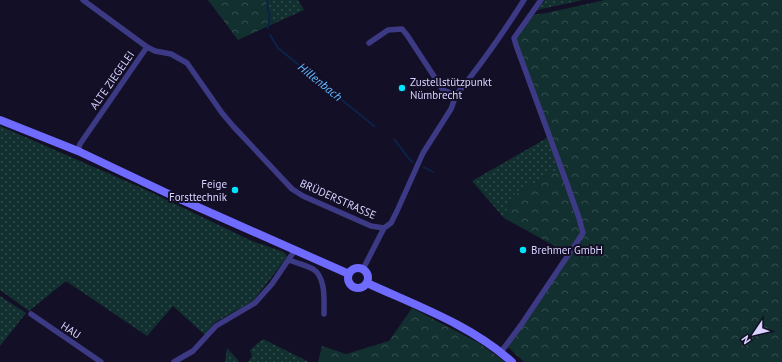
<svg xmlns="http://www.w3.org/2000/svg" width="782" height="362" font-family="'PT Sans',sans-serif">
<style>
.green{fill:url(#green-dots)}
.forest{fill:url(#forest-crowns)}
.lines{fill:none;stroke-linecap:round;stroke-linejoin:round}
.stream{stroke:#0c2248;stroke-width:2}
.minor{stroke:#3d3a85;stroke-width:5.5}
.secondary{stroke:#6f6bff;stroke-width:8}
.poi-dot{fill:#00e5ff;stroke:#130f26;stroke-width:1.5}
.labels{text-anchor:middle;stroke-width:4;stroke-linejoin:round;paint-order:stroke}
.street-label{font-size:11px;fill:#d9d4ff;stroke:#130f26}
.poi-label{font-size:11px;fill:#d9d4ff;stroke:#130f26;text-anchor:start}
.water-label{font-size:12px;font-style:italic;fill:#62b6ff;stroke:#130f26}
</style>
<defs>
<pattern id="green-dots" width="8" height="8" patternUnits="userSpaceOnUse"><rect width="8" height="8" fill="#12302f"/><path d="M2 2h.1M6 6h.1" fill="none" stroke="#344d4e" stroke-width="1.8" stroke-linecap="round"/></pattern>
<pattern id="forest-crowns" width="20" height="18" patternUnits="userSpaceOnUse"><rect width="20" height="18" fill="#12302f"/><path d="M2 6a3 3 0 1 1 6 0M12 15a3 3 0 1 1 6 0" fill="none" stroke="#344d4e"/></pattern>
</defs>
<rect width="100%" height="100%" fill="#130f26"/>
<path class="green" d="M 272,0 L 298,0 L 304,10 L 273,24 L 266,11 Z
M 545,0 L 583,0 L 537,10 Z
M 0,126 L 142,188 L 252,241 L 284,252 L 287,257 L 253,301 L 214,323 L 205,335 L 173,306 L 147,336 L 66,281 L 29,311 L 0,290 Z
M 547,138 L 560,168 L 512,196 L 504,218 L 472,181 Z
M 0,296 L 26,313 L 0,346 Z
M 263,339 L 309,362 L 248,362 L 252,356 L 250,350 Z
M 227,348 L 238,360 L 239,362 L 225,362 Z"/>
<path class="forest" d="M 208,0 L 272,0 L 266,11 L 273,24 L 238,40 Z
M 605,0 L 782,0 L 782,362 L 524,362 L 508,347 L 567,253 L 504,218 L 512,196 L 561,167 L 514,38 L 530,15 L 546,13 Z
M 412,308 L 479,343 L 505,362 L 318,362 L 322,346 L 346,354 L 389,341 Z"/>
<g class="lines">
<path class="stream" d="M 267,0 L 268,10 L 270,14 L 268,28
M 270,35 L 278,48 L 374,126
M 394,139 L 410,160 L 413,162
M 424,167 L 433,172"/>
<path class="minor" d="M 83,0 L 147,47 L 155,51 L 171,54 L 187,63 L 222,113 L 233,126 L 292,189 L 303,196 L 371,226 L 384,228 L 391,223 L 397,211 L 423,153 L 451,109 L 456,95 L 443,90 L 407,35 L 402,29 L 388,30 L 369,43
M 456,95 C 481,65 503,33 524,0
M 78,151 L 80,144 L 147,47
M 289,260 C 297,263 306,265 313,269 C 326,277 324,301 324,314
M 363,269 L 384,228
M 31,314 L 101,362
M 501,352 L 521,325 L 583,233 L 579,218 L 567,184 L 516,45 L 514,38 L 541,0
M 174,362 L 193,351 L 216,326 L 255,303 L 272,284 L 295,250"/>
<path class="secondary" d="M 0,120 L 78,151 L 173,196 L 349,274
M348 278a10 10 0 1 1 20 0a10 10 0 1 1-20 0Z
M 367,283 C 417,306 471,325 512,362"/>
</g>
<g class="poi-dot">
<circle cx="402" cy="88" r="4"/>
<circle cx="235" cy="190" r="4"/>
<circle cx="523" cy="250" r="4"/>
</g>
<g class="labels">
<g class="street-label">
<text transform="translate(112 80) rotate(-55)" y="4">ALTE ZIEGELEI</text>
<text transform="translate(338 199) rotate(24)" y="4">BRÜDERSTRASSE</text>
<text transform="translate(71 330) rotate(33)" y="4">HAU</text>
</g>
<g class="poi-label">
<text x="410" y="86">Zustellstützpunkt<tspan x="410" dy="13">Nümbrecht</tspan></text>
<text x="227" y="188" text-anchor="end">Feige<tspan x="227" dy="13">Forsttechnik</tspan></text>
<text x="531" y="254">Brehmer GmbH</text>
</g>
<g class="water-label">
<text transform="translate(320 82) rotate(39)" y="4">Hillenbach</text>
</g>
</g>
<g transform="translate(754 334) rotate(235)" stroke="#130f26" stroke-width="3" paint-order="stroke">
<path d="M0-3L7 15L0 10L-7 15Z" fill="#d9d4ff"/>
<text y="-6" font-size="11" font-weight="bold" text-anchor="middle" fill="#d9d4ff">N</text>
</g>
</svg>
